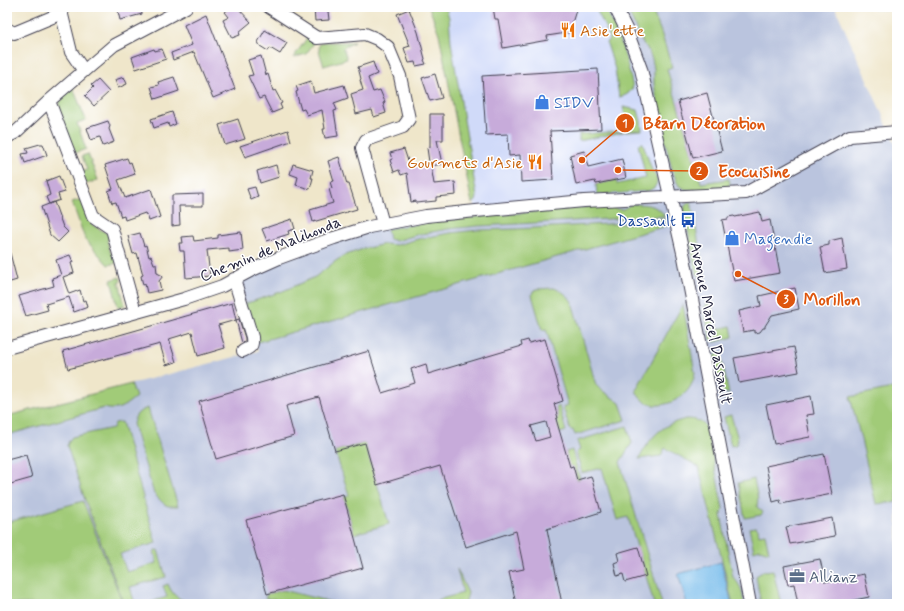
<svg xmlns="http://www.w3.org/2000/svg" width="904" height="611" font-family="Mynerve,sans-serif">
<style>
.built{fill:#d0daf9}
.industrial{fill:#bac4de}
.green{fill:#a1cb78;stroke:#62765a}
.water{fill:#72b9ea;stroke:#4a6e92}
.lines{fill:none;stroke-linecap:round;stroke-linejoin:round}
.stream{stroke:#72b9ea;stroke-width:3}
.building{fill:#c7abda;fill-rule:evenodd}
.minor-casing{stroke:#413f50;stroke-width:14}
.minor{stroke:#fff;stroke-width:12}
.labels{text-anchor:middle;stroke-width:3;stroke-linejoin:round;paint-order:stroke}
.food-label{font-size:16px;fill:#c56008;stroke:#fff;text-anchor:start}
.shop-label{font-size:16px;fill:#366cbe;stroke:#fff;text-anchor:start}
.transit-label{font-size:16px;fill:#164399;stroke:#fff;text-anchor:end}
.street-label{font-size:16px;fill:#22223b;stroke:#fff}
.service-label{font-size:16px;fill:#4e5e75;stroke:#fff;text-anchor:start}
.leader{fill:none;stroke:#de560e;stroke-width:1.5}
.callout-dot{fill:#de560e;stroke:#fff;stroke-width:1.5}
.mark-label{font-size:12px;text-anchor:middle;font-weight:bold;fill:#fff}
.callout-label{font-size:17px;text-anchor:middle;font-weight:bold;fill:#de560e;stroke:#fff;stroke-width:3;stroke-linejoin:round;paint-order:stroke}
</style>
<rect width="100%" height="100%" fill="#fff"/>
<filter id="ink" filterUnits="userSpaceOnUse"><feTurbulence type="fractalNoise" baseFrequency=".025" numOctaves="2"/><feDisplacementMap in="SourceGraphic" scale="8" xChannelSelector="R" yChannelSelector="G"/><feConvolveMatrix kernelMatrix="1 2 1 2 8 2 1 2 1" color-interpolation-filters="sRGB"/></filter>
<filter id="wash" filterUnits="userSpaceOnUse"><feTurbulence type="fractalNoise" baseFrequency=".012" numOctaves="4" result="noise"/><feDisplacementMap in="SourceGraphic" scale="16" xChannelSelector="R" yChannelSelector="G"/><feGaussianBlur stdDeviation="0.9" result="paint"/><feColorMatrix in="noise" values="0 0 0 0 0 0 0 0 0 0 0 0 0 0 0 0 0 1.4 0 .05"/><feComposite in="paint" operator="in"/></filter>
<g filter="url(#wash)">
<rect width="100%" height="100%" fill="#efe6ca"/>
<path class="built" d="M 435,7 L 615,7 L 627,31 L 670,196 L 476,211 L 448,57 Z"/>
<path class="industrial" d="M 615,7 L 835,7 L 897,148 L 897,604 L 7,604 L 7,416 L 258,351 L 236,278 L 369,227 L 670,196 L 641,69 Z"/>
<path class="green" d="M 429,7 L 446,7 L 449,18 L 451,42 L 477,197 L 476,201 L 472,204 L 439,34 Z
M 595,7 L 604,7 C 619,32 627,59 633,87 C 630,93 626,96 619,97 L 615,69 L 607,44 L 609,38 L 608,33 Z
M 626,7 L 651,7 L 661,32 L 672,67 L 667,69 L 701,183 L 729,179 L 730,183 L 729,187 L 726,189 L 691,190 L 685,189 L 679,186 L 676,180 L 672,169 L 663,133 L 654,84 L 654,69 L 652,59 L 647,48 L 643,44 Z
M 307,38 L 314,43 L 306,54 L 293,58 Z
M 322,42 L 354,42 L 343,48 L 347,59 L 324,66 L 319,51 L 319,45 Z
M 73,88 L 86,120 L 77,123 L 86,149 L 75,153 L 59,114 C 57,99 63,96 73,88 Z
M 623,107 L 638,110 L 641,121 L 642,130 L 628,131 L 579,141 L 579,134 L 628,131 L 626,119 Z
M 643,143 L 652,170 L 657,178 L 657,183 L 655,187 L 652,189 L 648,191 L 597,195 L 596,184 L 616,180 L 617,184 L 646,178 L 638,144 Z
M 88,154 L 98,180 L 86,184 L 81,172 L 87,170 L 82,156 Z
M 82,199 L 91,224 L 108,234 L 109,239 L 107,240 L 111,254 L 114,253 L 117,263 L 108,265 L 85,239 L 72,202 Z
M 691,201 L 705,278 L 703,278 L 696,273 L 684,210 C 684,205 687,204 691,201 Z
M 631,204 C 644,204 657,204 665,216 L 478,226 L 448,229 L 416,235 L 396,241 L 389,239 L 387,229 L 444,220 L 610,205 C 619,211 622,211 631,204 Z
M 664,218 L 666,226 L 258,342 L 245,304 L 283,291 L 315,277 L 337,260 L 346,255 L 363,249 L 385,244 L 397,245 L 418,239 L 450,233 L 478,230 L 516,229 L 645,222 Z
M 120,277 L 121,281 L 119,282 L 125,305 L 118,307 L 111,280 Z
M 554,288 C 562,291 568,295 572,302 L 596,385 L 600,389 L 620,403 L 626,420 L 575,435 L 573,430 L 570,430 L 563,407 L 568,405 L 546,329 L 542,330 L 532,295 L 533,291 L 537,289 Z
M 711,303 L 717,329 L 731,326 L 733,337 L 715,342 L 711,340 L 704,310 L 706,305 Z
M 683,304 L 695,373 C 694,379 692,385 688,390 C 675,406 644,414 636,390 Z
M 720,352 L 729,394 L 721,391 L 714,356 Z
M 131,384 L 136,397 C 124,406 119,412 104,408 L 7,435 L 7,416 Z
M 897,387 L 897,502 L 876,504 L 860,435 L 850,397 Z
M 559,406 L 566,431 L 560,433 L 551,420 L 558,418 L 556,408 Z
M 148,408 L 178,506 L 168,506 L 164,504 L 154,494 L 133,424 C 135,414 139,411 148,408 Z
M 731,415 L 738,439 L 736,445 L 731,446 L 724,417 Z
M 686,419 C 696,419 699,420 707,427 L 723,509 L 721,515 L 733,577 C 742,587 742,591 744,604 L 733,604 L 701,476 L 699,467 L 665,448 L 661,456 L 639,459 C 651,436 661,425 686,419 Z
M 122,422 L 156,543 L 120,554 L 127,572 L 157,563 L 154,551 L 158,550 L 166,577 L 130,587 L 135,604 L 124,604 L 85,500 L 67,446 L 69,441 L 72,437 L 113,428 L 115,423 Z
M 627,426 L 632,443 L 620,462 L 662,604 L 654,604 L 646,576 L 628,517 L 617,520 L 602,468 L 582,473 L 576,452 L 580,450 L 577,441 Z
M 365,443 L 389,524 L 354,534 L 344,497 L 349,495 L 335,451 Z
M 572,450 L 580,479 L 577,480 L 573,466 L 567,468 L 566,452 Z
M 754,479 L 758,499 L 757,507 L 763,512 L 761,515 L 745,518 L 738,483 Z
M 83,501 L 123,604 L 7,604 L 7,518 L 9,522 Z
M 756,527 L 758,529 L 759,535 L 765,534 L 769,552 L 760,549 L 754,551 L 749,528 Z
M 457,569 L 468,593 L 465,604 L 439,604 L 437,600 L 463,593 Z
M 773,570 L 781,604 L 761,604 L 756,576 L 764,571 Z
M 168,584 C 176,604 189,601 208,604 L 145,604 L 167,597 L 163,586 Z
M 283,590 L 339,604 L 306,604 L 265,598 L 267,594 Z"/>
<path class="water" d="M 721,562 L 732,604 L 687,604 L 678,574 Z"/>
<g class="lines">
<path class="stream" d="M 874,7 L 878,8 L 897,8"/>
</g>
<g id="blocks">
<path class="building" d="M 117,7 L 141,7 L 142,14 L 120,20 Z
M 231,7 L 237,7 L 251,22 L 239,32 L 240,35 L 232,38 L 223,20 L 229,17 L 225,12 Z
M 314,7 L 326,7 L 327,11 L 328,11 L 329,20 L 315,21 Z
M 493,7 L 577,7 L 572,23 L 573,32 L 547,36 L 548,40 L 503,48 L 498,19 L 495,19 Z
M 409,9 L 418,32 L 425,59 L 424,60 L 426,64 L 416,66 L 415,62 L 409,63 L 404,48 L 410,46 L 397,14 Z
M 206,14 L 235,89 L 213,98 L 194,52 L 173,60 L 171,53 L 192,45 L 184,25 Z
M 265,30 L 287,43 L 280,54 L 270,48 L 268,51 L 260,46 L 258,42 Z
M 154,49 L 155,51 L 162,49 L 166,59 L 136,69 L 132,57 Z
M 261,56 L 266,75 L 268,74 L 273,91 L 275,90 L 282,103 L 280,104 L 282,109 L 272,113 L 264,97 L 259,99 L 248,76 L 253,75 L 248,60 Z
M 373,62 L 377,74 L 368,78 L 373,92 L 380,90 L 385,102 L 383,103 L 386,113 L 374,117 L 372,110 L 356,114 L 351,94 L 363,90 L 360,80 L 361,79 L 358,67 Z
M 598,69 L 601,129 L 550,131 L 553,180 L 521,182 L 520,155 L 509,156 L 508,134 L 486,135 L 482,76 Z
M 435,74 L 442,98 L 430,101 L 422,78 Z
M 124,77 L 127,84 L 118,88 L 115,80 Z
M 174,77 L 179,91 L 155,99 L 151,87 L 159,85 L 158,82 Z
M 98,80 L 109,92 L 94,106 L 85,96 L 93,88 L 91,86 Z
M 311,81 L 314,93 L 344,85 L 348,98 L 334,103 L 337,110 L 334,111 L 338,136 L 325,138 L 323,129 L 325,129 L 322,110 L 307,115 L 304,109 L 301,110 L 296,92 L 298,91 L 296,86 Z
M 707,93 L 722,151 L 693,158 L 678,101 Z
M 172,112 L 176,124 L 169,127 L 168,123 L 154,128 L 151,119 Z
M 430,114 L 443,114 L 443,140 L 437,140 L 442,164 L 431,166 L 434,184 L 455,182 L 456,195 L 436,197 L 436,201 L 416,203 L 416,201 L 411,202 L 407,173 L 401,175 L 399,170 L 394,172 L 390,160 L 392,159 L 390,153 L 404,149 L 410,167 L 429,162 L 427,148 L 430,147 Z
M 238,119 L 245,139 L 225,145 L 219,125 Z
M 108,121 L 110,126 L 109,129 L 114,142 L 103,146 L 100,137 L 91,140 L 87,128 Z
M 288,130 L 291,141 L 245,157 L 240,146 Z
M 40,144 L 43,144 L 47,155 L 25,163 L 22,154 L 28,153 L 26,148 Z
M 584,151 L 588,167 L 622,159 L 626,178 L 596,184 L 595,181 L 576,185 L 570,155 Z
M 339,157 L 347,184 L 349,184 L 357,209 L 313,222 L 310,210 L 333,203 L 329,189 L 332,188 L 330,182 L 334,181 L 328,161 Z
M 127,158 L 129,163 L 131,162 L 135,174 L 118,180 L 125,198 L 151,189 L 160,217 L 149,221 L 147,214 L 146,215 L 145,213 L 125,220 L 124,216 L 121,217 L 116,202 L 112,203 L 108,191 L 113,189 L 105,165 Z
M 293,164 L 313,170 L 311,178 L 313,178 L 310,189 L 296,185 L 298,177 L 290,174 Z
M 276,165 L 279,177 L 260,183 L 257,171 Z
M 59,176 L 65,192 L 58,194 L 60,200 L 49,204 L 46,197 L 50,195 L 46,181 Z
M 255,187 L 258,197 L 251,200 L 247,189 Z
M 203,194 L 203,206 L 179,206 L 180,225 L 172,226 L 172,195 Z
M 54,202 L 63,227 L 68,232 L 58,242 L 50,235 L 41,207 Z
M 760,212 L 762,222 L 770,220 L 780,273 L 734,281 L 722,220 L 728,219 L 728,217 L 734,216 L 735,217 Z
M 292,219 L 295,229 L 288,231 L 289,234 L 267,241 L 262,229 Z
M 241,232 L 243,250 L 229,252 L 229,248 L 207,250 L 210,276 L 186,278 L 184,251 L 180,251 L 179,243 L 183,243 L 182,237 L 193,236 L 194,241 L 218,238 L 218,235 Z
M 140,233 L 144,246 L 146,245 L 149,257 L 151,256 L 154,264 L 156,264 L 157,273 L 163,276 L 159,281 L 161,290 L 147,293 L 145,284 L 143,285 L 141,276 L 143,275 L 137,253 L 133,254 L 128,236 Z
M 842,238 L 847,269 L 825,273 L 820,247 L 829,245 L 829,241 Z
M 7,253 L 10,253 L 17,280 L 7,283 Z
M 70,255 L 73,262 L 71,263 L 74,273 L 63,277 L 66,286 L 69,294 L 80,290 L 83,301 L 86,300 L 88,307 L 74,312 L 69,297 L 46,304 L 48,310 L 26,316 L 19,296 L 54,286 L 52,278 L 61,275 L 56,260 Z
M 795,288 L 799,309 L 772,315 L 765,326 L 765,328 L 763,328 L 760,332 L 754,333 L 754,330 L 743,332 L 739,311 L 761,306 L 759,296 Z
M 232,303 L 236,320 L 239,319 L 245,338 L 245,342 L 242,343 L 236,320 L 218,325 L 225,348 L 198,356 L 192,332 L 169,339 L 176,362 L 166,365 L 160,344 L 68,369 L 63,351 Z
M 545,339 L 563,401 L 554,404 L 558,418 L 556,419 L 570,467 L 573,466 L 577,480 L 591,476 L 601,512 L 547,529 L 562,604 L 516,604 L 509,572 L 524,569 L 516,531 L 466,547 L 440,466 L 377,485 L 365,443 L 335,451 L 319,397 L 286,406 L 294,436 L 216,459 L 199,401 L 369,351 L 382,393 L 415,383 L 411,369 L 426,364 L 428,374 L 522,346 L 521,342 L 528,340 L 529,343 ZM 546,422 L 550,437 L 536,441 L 531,426 Z
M 794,347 L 799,372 L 739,383 L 734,358 Z
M 811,396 L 814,414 L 806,415 L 810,437 L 774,444 L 766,405 Z
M 824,454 L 832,494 L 781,504 L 780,500 L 773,502 L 766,466 Z
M 26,455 L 32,478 L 7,485 L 7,460 Z
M 343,494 L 363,568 L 267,594 L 246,520 Z
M 832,518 L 835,536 L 790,544 L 786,527 Z
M 638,547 L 646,576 L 625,582 L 623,574 L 617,576 L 614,563 L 619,561 L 617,553 Z
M 820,559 L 825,582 L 864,574 L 869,597 L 836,604 L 798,604 L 794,584 L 788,585 L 784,566 Z"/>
</g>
</g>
<g filter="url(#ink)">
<use href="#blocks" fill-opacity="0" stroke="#413f50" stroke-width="1"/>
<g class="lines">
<defs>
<path id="minor" d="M 60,7 L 71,52 L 84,71
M 269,7 L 317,38 L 365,34 L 377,39 L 388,47 L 400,76 L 409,119 L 403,127 L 366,140 L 362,148 L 383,224
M 615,7 L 627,31 L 641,69 L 670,196 L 684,257 L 750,604
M 7,29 L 14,33 L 62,13
M 49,101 L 93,216 L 112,229 L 135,312
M 7,137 L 15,133 L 49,101 L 114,45 L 186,7
M 234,279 L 252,337 C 253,346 251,347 243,351
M 7,348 L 184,299 L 222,286 L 252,270 L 279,258 L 334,238 L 369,227 L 426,216 L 476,211 L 584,201 L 746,193 L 850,136 L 897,132"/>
</defs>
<use href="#minor" class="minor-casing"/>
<use href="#minor" class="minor"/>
</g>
</g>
<defs>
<symbol id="restaurant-bare" viewBox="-9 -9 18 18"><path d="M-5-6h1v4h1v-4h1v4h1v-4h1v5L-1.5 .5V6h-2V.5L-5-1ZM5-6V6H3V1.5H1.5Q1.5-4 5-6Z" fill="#e8710a" stroke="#fff" stroke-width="2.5" paint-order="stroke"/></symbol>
<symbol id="shop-bare" viewBox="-9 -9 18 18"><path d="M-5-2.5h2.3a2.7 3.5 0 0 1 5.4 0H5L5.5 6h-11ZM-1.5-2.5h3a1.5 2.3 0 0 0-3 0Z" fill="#3f7fe0" stroke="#fff" stroke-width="2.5" paint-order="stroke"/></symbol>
<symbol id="bus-bare" viewBox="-9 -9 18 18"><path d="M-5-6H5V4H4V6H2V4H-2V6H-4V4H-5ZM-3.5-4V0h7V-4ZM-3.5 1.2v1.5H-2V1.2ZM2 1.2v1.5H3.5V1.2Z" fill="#1a4fb4" stroke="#fff" stroke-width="2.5" paint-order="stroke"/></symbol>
<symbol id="office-bare" viewBox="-9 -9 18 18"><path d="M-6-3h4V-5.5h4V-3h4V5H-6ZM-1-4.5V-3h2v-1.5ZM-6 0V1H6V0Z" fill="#5c6f8a" stroke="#fff" stroke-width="2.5" paint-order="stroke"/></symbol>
</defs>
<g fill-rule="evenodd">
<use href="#restaurant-bare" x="557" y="19" width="22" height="22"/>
<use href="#shop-bare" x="531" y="91" width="22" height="22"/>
<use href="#restaurant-bare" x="524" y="151" width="22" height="22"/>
<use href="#bus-bare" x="677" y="209" width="22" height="22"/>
<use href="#shop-bare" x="721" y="227" width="22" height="22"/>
<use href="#office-bare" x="786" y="565" width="22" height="22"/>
</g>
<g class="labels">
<g class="food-label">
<text x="580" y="36">Asie'ette</text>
<text x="523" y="168" text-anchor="end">Gourmets d'Asie</text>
</g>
<g class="shop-label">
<text x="554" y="108">SIDV</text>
<text x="744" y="244">Magendie</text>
</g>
<g class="transit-label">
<text x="676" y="226">Dassault</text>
</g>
<g class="street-label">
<text transform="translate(270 248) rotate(-22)" y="6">Chemin de Malihonda</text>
<text transform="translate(712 323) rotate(79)" y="6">Avenue Marcel Dassault</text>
</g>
<g class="service-label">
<text x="809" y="582">Allianz</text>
</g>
</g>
<path class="leader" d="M582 160L625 123M618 170L699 171M738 274L786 299"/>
<g class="callout-dot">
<circle cx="582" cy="160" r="4"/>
<circle cx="618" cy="170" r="4"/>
<circle cx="738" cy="274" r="4"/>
<circle cx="625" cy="123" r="10"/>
<circle cx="699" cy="171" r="10"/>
<circle cx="786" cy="299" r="10"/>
</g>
<g class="mark-label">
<text x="625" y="127">1</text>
<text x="699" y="175">2</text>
<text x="786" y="303">3</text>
</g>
<g class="callout-label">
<text x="704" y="129">Béarn Décoration</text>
<text x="754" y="177">Ecocuisine</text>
<text x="832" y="305">Morillon</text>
</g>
<rect width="904" height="611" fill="none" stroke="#fff" stroke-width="24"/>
</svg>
